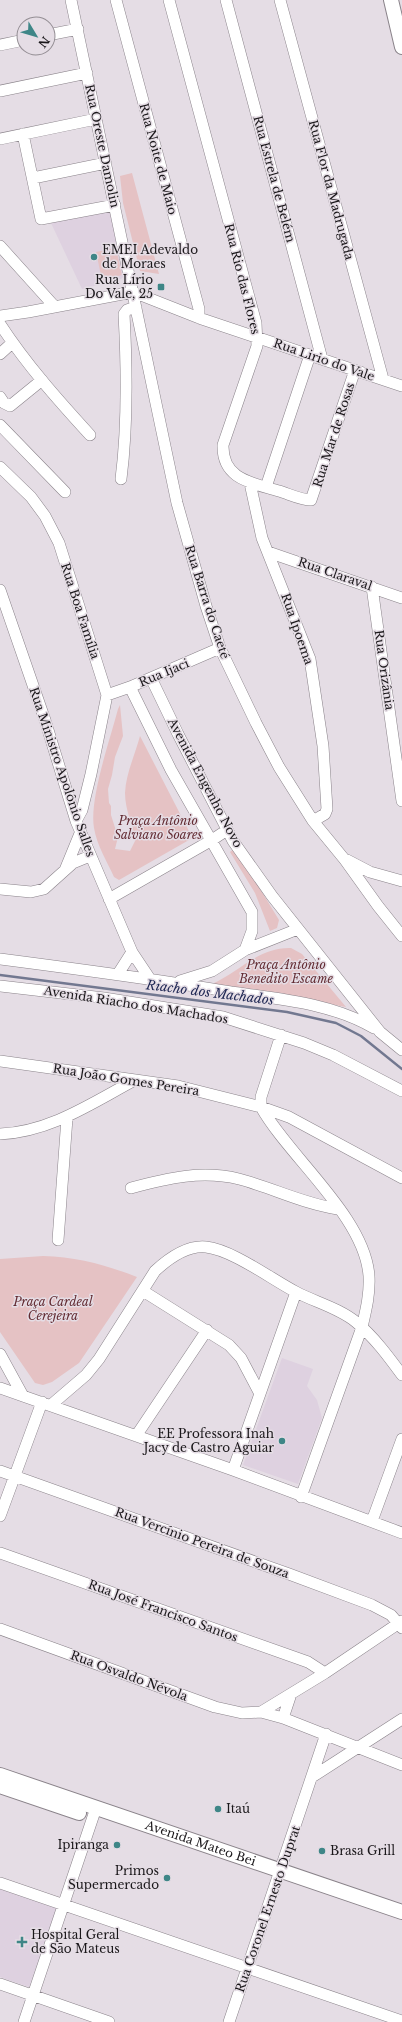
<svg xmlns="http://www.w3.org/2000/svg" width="402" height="2022" font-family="'Libre Baskerville',serif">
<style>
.built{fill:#ded1e0}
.green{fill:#e5c2c4}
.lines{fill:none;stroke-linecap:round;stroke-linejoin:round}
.stream{stroke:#727890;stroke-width:2.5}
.minor-casing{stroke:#8a838a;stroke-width:12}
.major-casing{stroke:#8a838a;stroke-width:16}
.minor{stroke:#fff;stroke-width:11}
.major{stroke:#fff;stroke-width:14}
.poi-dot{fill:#3e8687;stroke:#e5dde5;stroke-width:1.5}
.labels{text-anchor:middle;stroke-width:3;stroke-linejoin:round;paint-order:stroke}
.street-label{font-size:12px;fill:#1a171a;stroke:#e5dde5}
.poi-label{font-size:12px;fill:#1a171a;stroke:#e5dde5;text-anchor:start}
.park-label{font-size:12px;font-style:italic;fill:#632c33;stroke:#e5dde5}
.water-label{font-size:13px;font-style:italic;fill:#212955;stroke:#e5dde5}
</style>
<rect width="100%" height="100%" fill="#e5dde5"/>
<path class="built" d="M 110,210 L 124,276 L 121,279 L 82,289 L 51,223 Z
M 282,1358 L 313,1369 L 307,1386 L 317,1400 L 322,1418 L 298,1484 L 243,1465 Z
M 0,1888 L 57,1908 L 29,1987 L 0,1977 Z"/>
<path class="green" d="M 132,173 L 159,274 L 140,271 L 123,203 L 120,176 Z
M 116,248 L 122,275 L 102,280 L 96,252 Z
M 120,705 L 123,736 L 115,757 L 112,775 L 108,789 L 109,803 L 111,806 L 111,815 L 118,837 L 115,849 L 130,851 L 135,841 C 133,825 125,810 125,793 C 126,773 135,755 140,736 L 192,837 L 189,840 L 119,880 L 114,877 C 107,861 97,846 94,828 C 89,799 110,740 118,709 Z
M 235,848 L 279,920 L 277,928 L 270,931 L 255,893 L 230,852 Z
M 291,948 L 302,954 L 346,1007 L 212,984 C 239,972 259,947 291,948 Z
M 43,1256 C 77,1257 106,1265 137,1277 L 79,1363 L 52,1382 L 43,1385 L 35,1383 L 0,1332 L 0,1259 Z"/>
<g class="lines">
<path class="stream" d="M 0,975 L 287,1012 L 336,1023 L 361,1036 L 402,1069"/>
<defs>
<path id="minor" d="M 71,0 L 177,503 L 206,606 L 220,648 L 256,723 L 279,767 L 313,821 L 345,860 L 378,906 L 402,936
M 116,0 L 199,309 L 199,318
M 169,0 L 256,323 L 257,346 L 223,445 C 222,480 253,483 279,491 C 289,494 301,500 311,500 L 355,370
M 226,0 L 322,359
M 280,0 L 383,379
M 48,35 L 78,29
M 0,45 L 24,40
M 0,91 L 87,73
M 23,134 L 41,219 L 115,205
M 0,139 L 96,119
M 33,178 L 106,163
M 0,246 L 55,307
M 0,316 L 28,312 L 133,292 L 199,318 L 402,386
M 0,324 C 26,364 58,400 90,435
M 0,354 L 12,343
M 0,397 L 4,403 L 10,406 L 42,380
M 0,425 L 65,492
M 0,467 L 31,497 L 45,516 L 59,543 L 107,695 L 91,774 L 82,810 L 76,821
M 121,479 C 128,424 127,369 124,314 L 127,310 L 136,307
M 250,483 L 262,538 L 310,659 L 323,746 L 327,809 L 325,814 L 313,821
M 266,487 L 310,355
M 268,552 L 402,598
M 372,587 L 402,801
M 0,590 L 45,720 L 76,821 L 132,952 L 150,979
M 151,678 L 178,734 L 233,841 L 272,896 L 380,1032 L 402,1050
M 130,687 L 171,770 L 252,912 L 252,931 L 245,950
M 107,695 L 130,687 L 220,648
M 347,860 L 370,872 L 402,881
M 65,870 L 81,831
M 0,889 L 31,892 L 44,889 L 73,863 L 90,856
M 109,899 L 212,840 L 227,830
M 0,959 C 77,969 154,979 231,992 C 280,999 331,1003 374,1028
M 118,974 L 132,952
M 180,981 L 212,971 L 245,950 L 298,929
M 0,986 L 104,998 L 223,1017 L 304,1043 L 333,1055 L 402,1091
M 281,1035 L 261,1097 L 261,1107 C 289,1157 365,1217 369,1276 C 370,1294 366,1310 362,1327 L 301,1497
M 0,1061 L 178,1086 L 261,1107 L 289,1117 L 402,1178
M 0,1134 C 50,1132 92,1103 135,1080
M 131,1188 C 168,1178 202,1170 239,1179 C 273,1188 304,1204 338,1209
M 58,1240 L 67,1118
M 143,1291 L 229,1345 L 241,1358 L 260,1394
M 0,1354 L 23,1396
M 0,1388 L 233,1470 L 402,1533
M 51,1405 L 86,1375 L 99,1359 L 155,1271 C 168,1259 187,1245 206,1247 C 233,1250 271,1279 296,1292 C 315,1302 339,1308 356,1322 C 374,1337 388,1356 402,1375
M 136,1436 L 207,1330
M 233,1470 L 296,1292
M 0,1471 L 289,1574 L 372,1605 L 391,1615 L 402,1628
M 0,1516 L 42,1402
M 372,1521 L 402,1439
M 0,1553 L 308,1662 L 325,1673
M 0,1629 L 215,1707 L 242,1713 L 261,1712 L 283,1718 L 402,1765
M 261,1712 L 325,1673 L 402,1621
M 283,1718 L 291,1694
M 312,1777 L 402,1719
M 0,1883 L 402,2021
M 0,1984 L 109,2022
M 24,2022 L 96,1808
M 229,2022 L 326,1734"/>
<g id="major">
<path d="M 391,0 L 402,47"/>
<path id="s1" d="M 0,1775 L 402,1912"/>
<path d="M 0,1786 L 79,1813"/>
</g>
</defs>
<use href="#minor" class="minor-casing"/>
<use href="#major" class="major-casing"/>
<use href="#minor" class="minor"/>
<use href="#major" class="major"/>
</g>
<g class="poi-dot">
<circle cx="94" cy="257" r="4"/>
<rect x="157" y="283" width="8" height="8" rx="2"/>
<circle cx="282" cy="1441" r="4"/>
<circle cx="218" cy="1809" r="4"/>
<circle cx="117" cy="1845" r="4"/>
<circle cx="322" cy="1851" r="4"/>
<circle cx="167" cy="1878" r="4"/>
<path d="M20 1936h4v4h4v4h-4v4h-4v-4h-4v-4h4z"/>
</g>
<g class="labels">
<g class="street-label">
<text transform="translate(102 146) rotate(78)" y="4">Rua Oreste Damolin</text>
<text transform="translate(158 159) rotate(75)" y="4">Rua Noite de Maio</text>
<text transform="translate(274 179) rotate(75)" y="4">Rua Estrela de Belém</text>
<text transform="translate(331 190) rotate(75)" y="4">Rua Flor da Madrugada</text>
<text transform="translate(242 279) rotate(76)" y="4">Rua Rio das Flores</text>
<text transform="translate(324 360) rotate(19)" y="4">Rua Lirio do Vale</text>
<text transform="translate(334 435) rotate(-72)" y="4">Rua Mar de Rosas</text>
<text transform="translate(335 574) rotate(19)" y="4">Rua Claraval</text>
<text transform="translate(207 602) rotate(72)" y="4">Rua Barra do Caeté</text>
<text transform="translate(80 611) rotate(72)" y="4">Rua Boa Família</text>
<text transform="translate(297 629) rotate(71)" y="4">Rua Ipoema</text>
<text transform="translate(384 670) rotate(82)" y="4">Rua Orizânia</text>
<text transform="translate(164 673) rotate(-23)" y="4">Rua Ijaci</text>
<text transform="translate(62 772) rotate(71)" y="4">Rua Ministro Apolônio Salles</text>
<text transform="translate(205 783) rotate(62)" y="4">Avenida Engenho Novo</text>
<text transform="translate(136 1005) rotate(9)" y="4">Avenida Riacho dos Machados</text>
<text transform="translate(126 1080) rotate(9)" y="4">Rua João Gomes Pereira</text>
<text transform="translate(202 1543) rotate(20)" y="4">Rua Vercínio Pereira de Souza</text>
<text transform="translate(163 1611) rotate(20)" y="4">Rua José Francisco Santos</text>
<text transform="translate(129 1676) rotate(20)" y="4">Rua Osvaldo Névola</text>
<text dy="4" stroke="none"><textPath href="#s1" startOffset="212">Avenida Mateo Bei</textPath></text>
<text transform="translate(268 1909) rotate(-71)" y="4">Rua Coronel Ernesto Duprat</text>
</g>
<g class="poi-label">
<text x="102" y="254">EMEI Adevaldo<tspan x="102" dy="14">de Moraes</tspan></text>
<text x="153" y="284" text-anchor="end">Rua Lírio<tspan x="153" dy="14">Do Vale, 25</tspan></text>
<text x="274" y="1438" text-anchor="end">EE Professora Inah<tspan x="274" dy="14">Jacy de Castro Aguiar</tspan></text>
<text x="226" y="1813">Itaú</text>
<text x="109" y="1849" text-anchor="end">Ipiranga</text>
<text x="330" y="1855">Brasa Grill</text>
<text x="159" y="1875" text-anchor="end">Primos<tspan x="159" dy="14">Supermercado</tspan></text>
<text x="31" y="1939">Hospital Geral<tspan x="31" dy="14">de São Mateus</tspan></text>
</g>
<g class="park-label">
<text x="158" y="825">Praça Antônio<tspan x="158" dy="14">Salviano Soares</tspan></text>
<text x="286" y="969">Praça Antônio<tspan x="286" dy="14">Benedito Escame</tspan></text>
<text x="53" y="1306">Praça Cardeal<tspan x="53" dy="14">Cerejeira</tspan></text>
</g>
<g class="water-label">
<text transform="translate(210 992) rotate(7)" y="5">Riacho dos Machados</text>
</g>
</g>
<g transform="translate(36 36) rotate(128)"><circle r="19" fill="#e5dde5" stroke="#948e94"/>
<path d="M0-3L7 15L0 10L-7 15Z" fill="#3e8687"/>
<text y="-6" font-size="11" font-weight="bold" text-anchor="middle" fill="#1a171a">N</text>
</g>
</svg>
